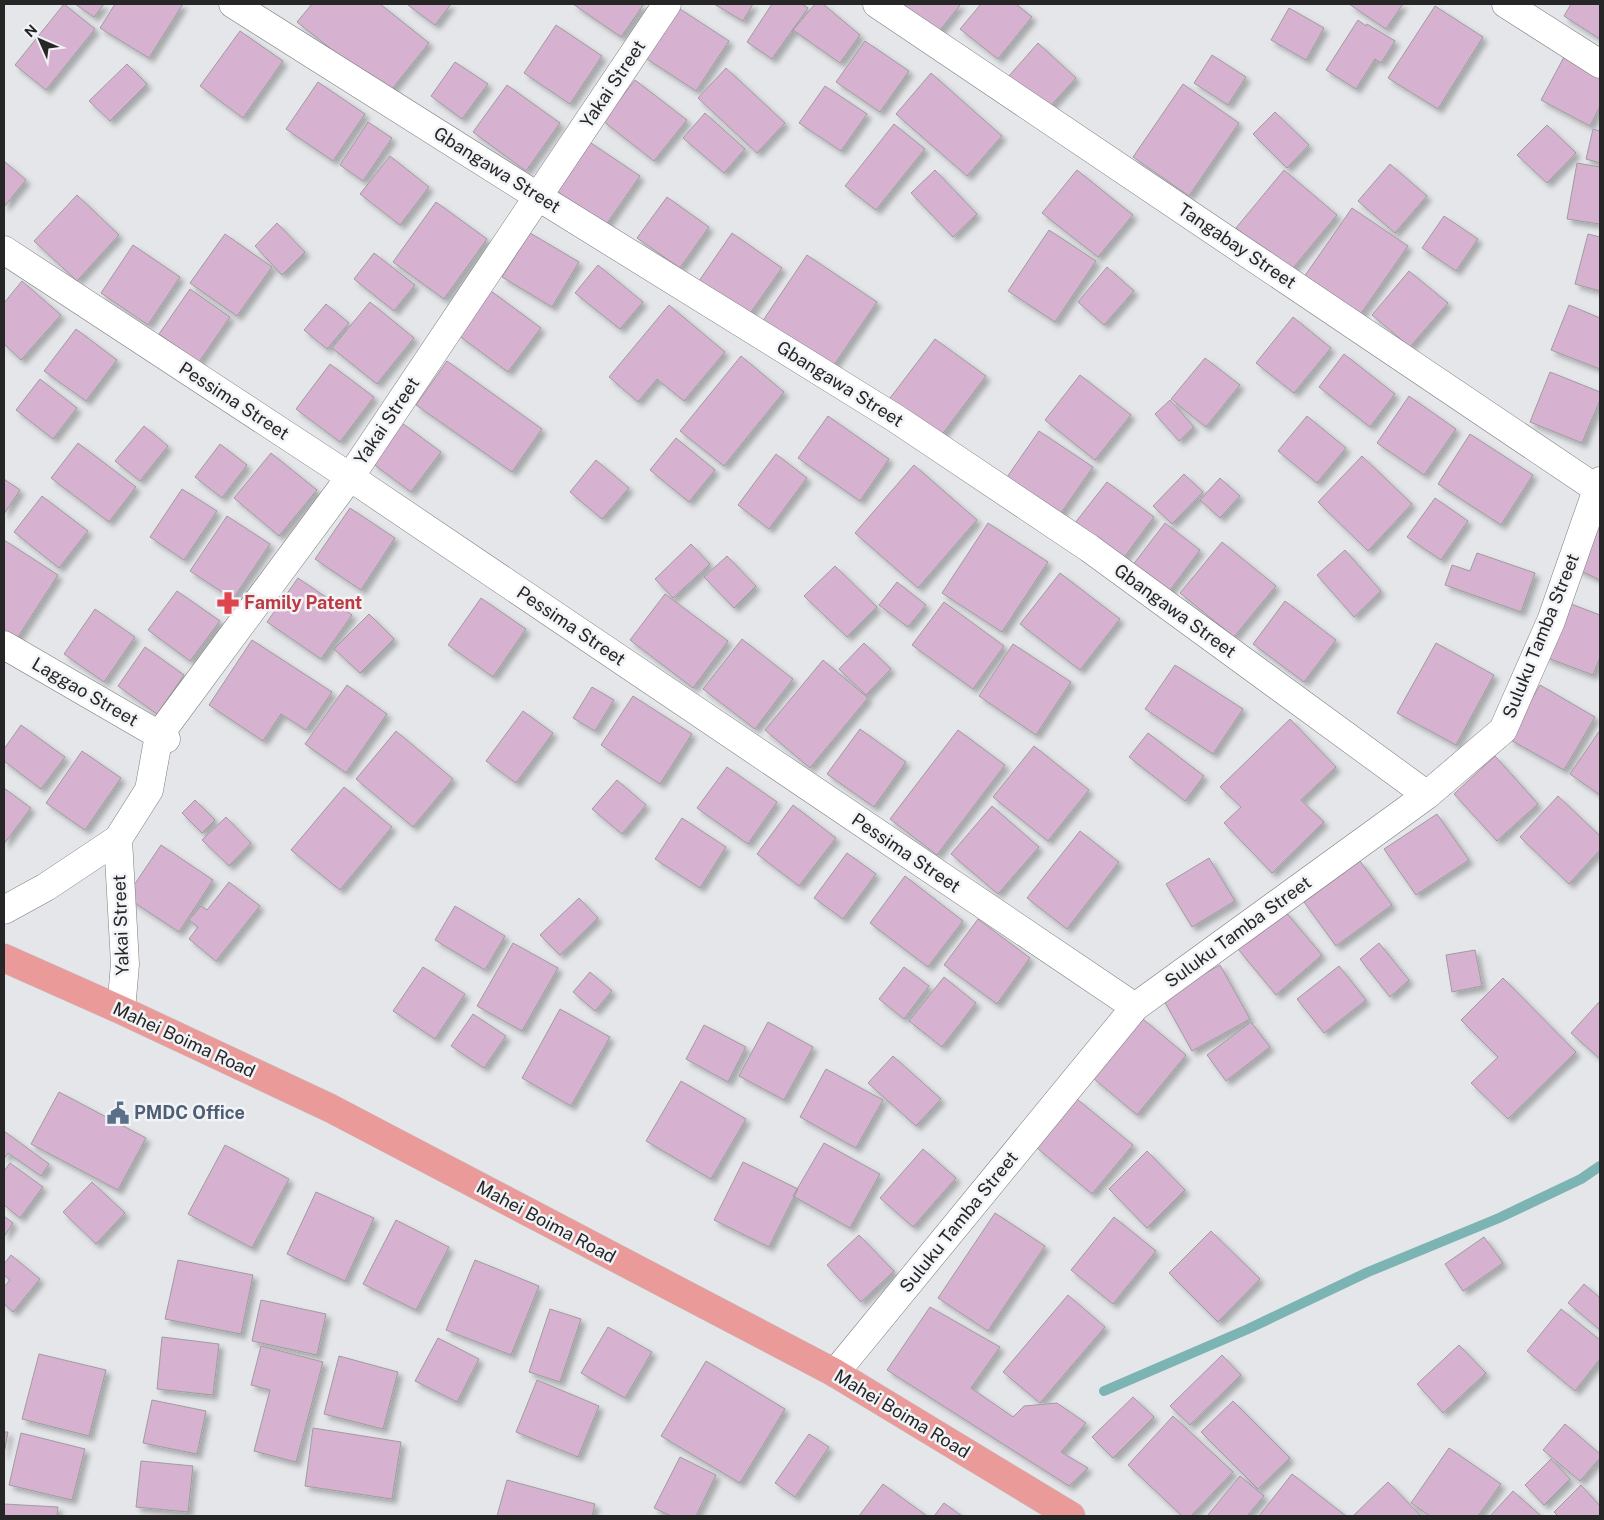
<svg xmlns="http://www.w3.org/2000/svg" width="1604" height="1520" font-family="'Public Sans',sans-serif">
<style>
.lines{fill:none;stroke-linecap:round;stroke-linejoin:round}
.stream{stroke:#7bb4b3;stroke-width:10}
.building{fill:#d6b1d0;stroke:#9f9c9e;filter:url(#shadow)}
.street-casing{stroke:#7c7d80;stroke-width:29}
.primary-casing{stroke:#c2c2c3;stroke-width:29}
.street{stroke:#fff;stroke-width:28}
.primary{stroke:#eb9a9a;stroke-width:28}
.labels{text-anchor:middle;stroke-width:5;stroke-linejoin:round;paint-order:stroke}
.street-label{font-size:18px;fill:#262627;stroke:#f1f3f6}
.health-label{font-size:18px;font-weight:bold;fill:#be3a42;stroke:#f1f3f6;text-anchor:start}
.service-label{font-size:18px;font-weight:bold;fill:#4e5e75;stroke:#f1f3f6;text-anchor:start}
</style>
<defs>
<filter id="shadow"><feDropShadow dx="4.5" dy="4.5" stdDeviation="2.5" flood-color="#0004"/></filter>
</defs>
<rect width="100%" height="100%" fill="#e4e6e9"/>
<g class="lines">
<path class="stream" d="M 1104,1391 L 1248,1329 L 1368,1272 L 1499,1218 L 1581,1179 L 1600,1166"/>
</g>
<path class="building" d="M 64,4 L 95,29 L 46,90 L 15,65 Z
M 75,4 L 104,4 L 94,17 Z
M 115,4 L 183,4 L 149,58 L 100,28 Z
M 312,4 L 380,4 L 429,43 L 388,94 L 297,22 Z
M 409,4 L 451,4 L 435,25 L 408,5 Z
M 573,4 L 644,4 L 621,37 Z
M 714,4 L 753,4 L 743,21 Z
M 772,4 L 802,4 L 808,8 L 772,59 L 747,42 Z
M 815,4 L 823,4 L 860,35 L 840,63 L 793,30 Z
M 899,4 L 961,4 L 937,34 Z
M 981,4 L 1016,4 L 1032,17 L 998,59 L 960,29 Z
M 1349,4 L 1403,4 L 1386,29 Z
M 1571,4 L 1600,4 L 1600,39 L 1564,16 Z
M 1435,6 L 1483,37 L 1438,109 L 1388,78 Z
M 677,7 L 729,41 L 696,91 L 644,57 Z
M 1289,8 L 1324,28 L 1306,60 L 1271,40 Z
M 1358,20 L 1366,26 L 1367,24 L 1395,41 L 1381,63 L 1375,59 L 1356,89 L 1326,70 Z
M 556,25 L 602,56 L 570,104 L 524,73 Z
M 240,31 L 283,61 L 243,118 L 200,86 Z
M 865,41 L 909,71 L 880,112 L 836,82 Z
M 1038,43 L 1076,78 L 1046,111 L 1008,77 Z
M 1212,55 L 1246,77 L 1228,105 L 1194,83 Z
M 1564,57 L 1600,76 L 1600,106 L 1590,126 L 1541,100 Z
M 455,62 L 488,84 L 462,119 L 431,96 Z
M 127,64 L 147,84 L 110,121 L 89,101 Z
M 726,68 L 785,123 L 757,153 L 698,98 Z
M 931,73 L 1002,136 L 967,176 L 896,114 Z
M 635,80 L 687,120 L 654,161 L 603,121 Z
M 318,82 L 365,114 L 333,161 L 286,129 Z
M 1183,84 L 1239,123 L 1189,196 L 1133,157 Z
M 507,85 L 560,123 L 526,171 L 473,132 Z
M 825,86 L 867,114 L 841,151 L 799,123 Z
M 1275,112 L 1309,145 L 1287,168 L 1253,134 Z
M 705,113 L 745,149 L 724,173 L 683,138 Z
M 368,122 L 392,138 L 363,181 L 340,165 Z
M 894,124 L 925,149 L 876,210 L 845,186 Z
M 1547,125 L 1576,153 L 1547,183 L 1517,155 Z
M 1593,129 L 1600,131 L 1600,163 L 1586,159 Z
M 588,141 L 640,176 L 606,225 L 555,190 Z
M 390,156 L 429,187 L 400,225 L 360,194 Z
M 4,161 L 26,180 L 4,207 Z
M 1577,163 L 1600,167 L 1600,224 L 1567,219 Z
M 1390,164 L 1427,196 L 1395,233 L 1358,201 Z
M 935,170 L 977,214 L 953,237 L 911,193 Z
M 1077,170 L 1133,215 L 1098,257 L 1042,213 Z
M 1284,170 L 1337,215 L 1289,273 L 1236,228 Z
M 77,195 L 119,235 L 77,281 L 34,241 Z
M 667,197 L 709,227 L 680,268 L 637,238 Z
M 436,202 L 487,239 L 444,299 L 393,262 Z
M 1352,208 L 1408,246 L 1360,315 L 1304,277 Z
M 1444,216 L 1478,239 L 1456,271 L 1422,248 Z
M 277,223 L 305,252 L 282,275 L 255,246 Z
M 1049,230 L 1096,261 L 1055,322 L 1008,291 Z
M 530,233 L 579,262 L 552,307 L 502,277 Z
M 732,233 L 782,268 L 749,315 L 699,281 Z
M 225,234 L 272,267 L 237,316 L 190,283 Z
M 1588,234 L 1600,237 L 1600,291 L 1575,284 Z
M 133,245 L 180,277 L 148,325 L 101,293 Z
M 374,253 L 415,285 L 394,311 L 354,279 Z
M 807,255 L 877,302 L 832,368 L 762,322 Z
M 598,265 L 643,302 L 620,329 L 575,293 Z
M 1107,267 L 1134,291 L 1104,325 L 1078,302 Z
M 1409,271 L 1448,303 L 1410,347 L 1372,315 Z
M 22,281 L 61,315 L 21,360 L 4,344 L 4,303 Z
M 190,289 L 230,317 L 199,362 L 159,334 Z
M 491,291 L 541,328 L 508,372 L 458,335 Z
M 370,302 L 414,338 L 377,384 L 332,348 Z
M 326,304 L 349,323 L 327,349 L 304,330 Z
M 669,305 L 725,352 L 684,401 L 657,379 L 638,402 L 609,377 Z
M 1569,305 L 1600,318 L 1600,369 L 1551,350 Z
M 1293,317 L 1331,348 L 1294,393 L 1256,363 Z
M 76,329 L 117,360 L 86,401 L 44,371 Z
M 935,339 L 986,376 L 938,440 L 887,402 Z
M 1344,354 L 1395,394 L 1370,427 L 1319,387 Z
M 741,356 L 784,392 L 724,466 L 680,431 Z
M 1205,358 L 1240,385 L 1206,427 L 1171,399 Z
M 447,361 L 542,429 L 512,472 L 416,405 Z
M 330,364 L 374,397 L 340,442 L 296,409 Z
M 1550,372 L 1600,392 L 1600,400 L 1582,443 L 1530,422 Z
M 1080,375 L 1131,415 L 1095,460 L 1045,420 Z
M 40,379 L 77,408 L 53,439 L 16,410 Z
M 1409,396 L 1456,429 L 1424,475 L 1377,443 Z
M 1170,400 L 1194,427 L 1179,441 L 1155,414 Z
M 828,416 L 889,459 L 860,501 L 798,458 Z
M 1307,416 L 1346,448 L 1317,483 L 1278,451 Z
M 402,423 L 441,452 L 411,492 L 372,463 Z
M 144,426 L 168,446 L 140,481 L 115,461 Z
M 1039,431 L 1093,467 L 1059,516 L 1005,480 Z
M 1470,434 L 1533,475 L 1501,525 L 1438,484 Z
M 676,438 L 715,470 L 689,502 L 650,470 Z
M 78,443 L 136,487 L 109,522 L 51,478 Z
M 220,444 L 247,465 L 222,498 L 195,477 Z
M 271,453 L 317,490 L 279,536 L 234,498 Z
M 776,454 L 807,478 L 769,529 L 738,505 Z
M 1362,456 L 1412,504 L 1368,551 L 1318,502 Z
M 596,460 L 629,488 L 602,519 L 570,492 Z
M 914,465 L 977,520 L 918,588 L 855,533 Z
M 1184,474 L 1203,492 L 1172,524 L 1153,506 Z
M 1220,478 L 1240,496 L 1220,518 L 1200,500 Z
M 4,479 L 20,490 L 4,514 Z
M 1107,482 L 1154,517 L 1123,559 L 1075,523 Z
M 182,489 L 217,511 L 184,560 L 150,537 Z
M 42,496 L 88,531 L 59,568 L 14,532 Z
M 1435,498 L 1468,521 L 1441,560 L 1407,537 Z
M 350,508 L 395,538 L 361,590 L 315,559 Z
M 1600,510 L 1600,580 L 1571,566 Z
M 227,516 L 270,544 L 233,599 L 190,571 Z
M 988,523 L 1048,562 L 1002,632 L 942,593 Z
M 1165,523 L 1200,550 L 1168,593 L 1132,566 Z
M 4,540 L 58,575 L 16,640 L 4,632 Z
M 1222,542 L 1276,586 L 1234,637 L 1180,593 Z
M 691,544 L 710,564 L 673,598 L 655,579 Z
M 1345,550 L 1381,591 L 1354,617 L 1317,575 Z
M 1477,553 L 1535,573 L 1521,612 L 1445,585 L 1452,565 L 1470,571 Z
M 727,556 L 756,586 L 734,608 L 704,577 Z
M 835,566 L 877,607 L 847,637 L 804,596 Z
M 1060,573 L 1120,619 L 1080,670 L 1020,624 Z
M 298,578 L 352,615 L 321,659 L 267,622 Z
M 897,582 L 926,605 L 908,627 L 879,605 Z
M 177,591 L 220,621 L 190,661 L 148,630 Z
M 665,594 L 728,641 L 693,688 L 630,640 Z
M 481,598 L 526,629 L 493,677 L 448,645 Z
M 1285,601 L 1336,640 L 1304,682 L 1253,644 Z
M 944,602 L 1004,646 L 973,689 L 912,645 Z
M 1566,602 L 1600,615 L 1600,657 L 1593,675 L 1545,657 Z
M 95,609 L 135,637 L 104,682 L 64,654 Z
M 369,614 L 394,639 L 360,673 L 334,649 Z
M 742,639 L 793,679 L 755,729 L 703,689 Z
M 252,640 L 332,692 L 306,730 L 281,714 L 263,741 L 209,705 Z
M 864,643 L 891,669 L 866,695 L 839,669 Z
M 1436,643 L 1494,675 L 1456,745 L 1397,713 Z
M 1013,644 L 1071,682 L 1036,735 L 979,696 Z
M 145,647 L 184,675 L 157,714 L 118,686 Z
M 823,660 L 868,698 L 810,768 L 765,730 Z
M 1175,665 L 1243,709 L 1213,754 L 1145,709 Z
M 347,685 L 387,714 L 346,773 L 305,744 Z
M 1540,685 L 1595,717 L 1564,770 L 1509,739 Z
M 592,687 L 614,700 L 595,731 L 573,718 Z
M 633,696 L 692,734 L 660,784 L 601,745 Z
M 523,711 L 553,733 L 516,783 L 486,761 Z
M 1290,719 L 1336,767 L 1301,800 L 1324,822 L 1272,873 L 1224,823 L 1241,807 L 1220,787 Z
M 21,725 L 65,757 L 41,789 L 4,761 L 4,749 Z
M 860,729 L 906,762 L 874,807 L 827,774 Z
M 958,730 L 1005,765 L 937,855 L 890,819 Z
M 1600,730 L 1600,795 L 1570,774 Z
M 396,731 L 453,779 L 413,827 L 356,779 Z
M 1148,733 L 1204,776 L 1185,801 L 1129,757 Z
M 1034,746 L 1089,790 L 1048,841 L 993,797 Z
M 82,751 L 121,778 L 85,830 L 46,803 Z
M 1495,756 L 1538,804 L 1497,841 L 1454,794 Z
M 727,767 L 777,802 L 748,844 L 697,808 Z
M 617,780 L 646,805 L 622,834 L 592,809 Z
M 344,787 L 392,827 L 340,890 L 291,850 Z
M 4,788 L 31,808 L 4,844 Z
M 1558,796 L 1600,836 L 1600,850 L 1569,884 L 1520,837 Z
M 195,800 L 215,820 L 202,833 L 182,813 Z
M 793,805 L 836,838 L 799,886 L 757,854 Z
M 992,806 L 1039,847 L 998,894 L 951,854 Z
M 1437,814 L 1469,860 L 1416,895 L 1384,849 Z
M 226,817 L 251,843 L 229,866 L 202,840 Z
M 682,818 L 726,847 L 700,888 L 655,859 Z
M 1080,831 L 1119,862 L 1067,929 L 1027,898 Z
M 161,845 L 213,880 L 179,932 L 126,897 Z
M 847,853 L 876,874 L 843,919 L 814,898 Z
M 1209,858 L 1235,901 L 1192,927 L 1166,884 Z
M 1360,861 L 1392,905 L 1336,946 L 1304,902 Z
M 905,876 L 963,921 L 928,967 L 870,923 Z
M 229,882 L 260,906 L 216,961 L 189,939 L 198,927 L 189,920 L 201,906 L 207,910 Z
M 579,898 L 598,918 L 560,955 L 540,935 Z
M 455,906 L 505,936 L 485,970 L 435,940 Z
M 1284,910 L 1322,955 L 1276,995 L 1238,949 Z
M 978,919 L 1030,958 L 997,1004 L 944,965 Z
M 513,943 L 558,968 L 522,1031 L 477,1006 Z
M 1379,943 L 1409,980 L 1390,997 L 1360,959 Z
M 1475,950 L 1482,986 L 1452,992 L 1446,955 Z
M 1220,965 L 1250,1019 L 1192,1051 L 1162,997 Z
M 1339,966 L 1366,1000 L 1324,1033 L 1297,999 Z
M 423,967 L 465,994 L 435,1039 L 393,1011 Z
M 904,967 L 929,986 L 904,1019 L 879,999 Z
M 590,972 L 612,991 L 595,1011 L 573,992 Z
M 944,977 L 976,1003 L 942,1047 L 909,1021 Z
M 1503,978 L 1576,1052 L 1508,1119 L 1471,1083 L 1498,1057 L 1461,1020 Z
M 1600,1001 L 1600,1059 L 1571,1033 Z
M 560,1009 L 610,1037 L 571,1106 L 522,1078 Z
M 473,1014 L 506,1036 L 484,1068 L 451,1046 Z
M 1143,1019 L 1186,1055 L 1137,1115 L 1093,1078 Z
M 768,1022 L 813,1047 L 784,1100 L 739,1076 Z
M 1251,1022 L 1270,1047 L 1226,1081 L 1207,1055 Z
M 704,1025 L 746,1047 L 728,1082 L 686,1059 Z
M 893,1056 L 941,1099 L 916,1126 L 868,1083 Z
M 826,1069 L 883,1100 L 856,1148 L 800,1117 Z
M 681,1081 L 746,1119 L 711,1179 L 646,1141 Z
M 59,1092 L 146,1138 L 118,1190 L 31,1144 Z
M 1077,1099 L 1133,1145 L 1092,1194 L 1037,1148 Z
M 4,1131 L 49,1164 L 41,1176 L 8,1153 L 4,1159 Z
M 824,1143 L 880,1174 L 850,1228 L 793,1196 Z
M 225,1145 L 289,1179 L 252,1248 L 188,1214 Z
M 923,1149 L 956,1178 L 913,1227 L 880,1198 Z
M 1147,1151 L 1185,1190 L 1147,1228 L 1109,1189 Z
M 743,1162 L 798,1189 L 769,1247 L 714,1220 Z
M 10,1163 L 43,1187 L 20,1218 L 4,1205 L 4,1171 Z
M 92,1182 L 125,1213 L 96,1244 L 63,1212 Z
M 316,1192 L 374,1218 L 345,1281 L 287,1254 Z
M 995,1213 L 1045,1246 L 988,1331 L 938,1298 Z
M 4,1216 L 13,1223 L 4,1237 Z
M 1114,1217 L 1156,1251 L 1113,1304 L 1071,1270 Z
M 396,1220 L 449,1247 L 416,1310 L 363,1284 Z
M 1211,1231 L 1260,1279 L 1218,1322 L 1169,1273 Z
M 859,1235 L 894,1271 L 861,1302 L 827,1265 Z
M 1484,1237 L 1503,1263 L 1463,1291 L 1445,1264 Z
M 11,1255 L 40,1279 L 13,1312 L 4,1304 L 4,1287 L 10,1280 L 4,1275 L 4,1264 Z
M 178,1260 L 253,1275 L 241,1334 L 165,1319 Z
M 475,1260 L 539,1286 L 511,1355 L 446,1330 Z
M 1584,1284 L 1600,1298 L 1600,1327 L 1599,1329 L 1568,1303 Z
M 1068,1295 L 1105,1327 L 1040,1403 L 1003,1372 Z
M 261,1300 L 326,1314 L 317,1355 L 252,1341 Z
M 930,1307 L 1000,1347 L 971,1388 L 1013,1417 L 1024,1406 L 1057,1403 L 1086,1423 L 1061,1452 L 1088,1468 L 1069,1486 L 887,1370 Z
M 550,1309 L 581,1319 L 560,1382 L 529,1372 Z
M 1561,1309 L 1600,1340 L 1600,1359 L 1575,1391 L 1527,1351 Z
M 608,1327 L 652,1352 L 625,1398 L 581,1373 Z
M 162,1337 L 219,1344 L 213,1395 L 157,1389 Z
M 438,1338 L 479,1359 L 457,1402 L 415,1381 Z
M 1459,1345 L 1486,1373 L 1443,1413 L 1417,1384 Z
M 261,1346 L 323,1362 L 296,1462 L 254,1451 L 270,1390 L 251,1385 Z
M 39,1354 L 106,1370 L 89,1436 L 22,1419 Z
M 1222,1355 L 1241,1375 L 1190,1425 L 1170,1406 Z
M 339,1356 L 398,1372 L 383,1429 L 324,1414 Z
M 706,1361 L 785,1409 L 740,1483 L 661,1436 Z
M 537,1380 L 599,1406 L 578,1457 L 516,1432 Z
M 1133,1397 L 1154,1417 L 1113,1458 L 1092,1437 Z
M 152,1400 L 206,1411 L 197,1454 L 143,1443 Z
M 1233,1401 L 1290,1458 L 1258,1489 L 1201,1432 Z
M 1173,1416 L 1233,1472 L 1191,1516 L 1182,1516 L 1128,1465 Z
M 1565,1424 L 1600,1454 L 1600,1458 L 1580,1481 L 1543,1450 Z
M 313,1428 L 401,1442 L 392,1499 L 305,1486 Z
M 4,1432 L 8,1432 L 4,1454 Z
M 21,1433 L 85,1449 L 72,1500 L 9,1485 Z
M 809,1434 L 829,1447 L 795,1497 L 775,1483 Z
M 1449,1448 L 1501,1484 L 1478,1516 L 1430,1516 L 1411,1503 Z
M 680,1457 L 716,1475 L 696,1516 L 671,1516 L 654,1508 Z
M 1551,1459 L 1570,1479 L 1544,1505 L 1525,1485 Z
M 141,1461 L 193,1466 L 188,1512 L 136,1507 Z
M 1292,1474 L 1346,1516 L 1259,1516 Z
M 1240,1476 L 1264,1496 L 1247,1516 L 1207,1516 Z
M 507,1480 L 595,1504 L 592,1516 L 497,1516 Z
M 1388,1482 L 1421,1516 L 1353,1516 Z
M 883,1484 L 927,1516 L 859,1516 Z
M 1581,1485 L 1600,1506 L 1600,1516 L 1558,1516 L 1554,1512 Z
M 1513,1491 L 1541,1516 L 1490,1516 Z
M 944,1503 L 962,1516 L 934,1516 Z
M 4,1504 L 58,1507 L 57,1516 L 4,1516 Z"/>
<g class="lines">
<defs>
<path id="street" d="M 233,4 L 537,196 L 895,418 L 1089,548 L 1427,795
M 877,4 L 1597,489
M 1506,4 L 1600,64
M 4,250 L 350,477 L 1135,1007
M 4,645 L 166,739
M 118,839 L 125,964 L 121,1010
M 4,910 L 46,887 L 118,839 L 149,790 L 159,735 L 350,477 L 667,4
M 835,1373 L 1135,1007 L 1427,795 L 1503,730 L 1551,621 L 1600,481"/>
<path id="primary" d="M 4,958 L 121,1010 L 330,1108 L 835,1373 L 1071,1516"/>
</defs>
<use href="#street" class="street-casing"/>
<use href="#primary" class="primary-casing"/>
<use href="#street" class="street"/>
<use href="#primary" class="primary"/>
</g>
<defs>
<symbol id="pharmacy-bare" viewBox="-9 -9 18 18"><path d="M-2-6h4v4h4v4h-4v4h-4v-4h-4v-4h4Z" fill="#e0444e" stroke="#f1f3f6" stroke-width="2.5" paint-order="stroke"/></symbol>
<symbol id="civic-bare" viewBox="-9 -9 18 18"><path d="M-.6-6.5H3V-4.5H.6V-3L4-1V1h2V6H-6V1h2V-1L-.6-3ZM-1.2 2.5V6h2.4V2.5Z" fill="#5c6f8a" stroke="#f1f3f6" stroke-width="2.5" paint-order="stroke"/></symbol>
</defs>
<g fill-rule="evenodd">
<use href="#pharmacy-bare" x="212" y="587" width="32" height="32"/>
<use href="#civic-bare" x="102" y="1097" width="32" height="32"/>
</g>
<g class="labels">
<g class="street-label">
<text transform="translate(613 84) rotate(-56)" y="6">Yakai Street</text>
<text transform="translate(497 170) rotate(32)" y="6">Gbangawa Street</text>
<text transform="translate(1237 246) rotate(34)" y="6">Tangabay Street</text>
<text transform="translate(840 384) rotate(32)" y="6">Gbangawa Street</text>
<text transform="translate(234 401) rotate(33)" y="6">Pessima Street</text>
<text transform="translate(387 421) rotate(-56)" y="6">Yakai Street</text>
<text transform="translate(1175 611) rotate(36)" y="6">Gbangawa Street</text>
<text transform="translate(571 626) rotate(34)" y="6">Pessima Street</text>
<text transform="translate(1541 636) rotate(-68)" y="6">Suluku Tamba Street</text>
<text transform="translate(85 692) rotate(30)" y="6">Laggao Street</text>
<text transform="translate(906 853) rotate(34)" y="6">Pessima Street</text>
<text transform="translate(121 925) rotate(-92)" y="6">Yakai Street</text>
<text transform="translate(1238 932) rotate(-36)" y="6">Suluku Tamba Street</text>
<text transform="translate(184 1040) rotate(25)" y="6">Mahei Boima Road</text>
<text transform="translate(546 1222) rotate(28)" y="6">Mahei Boima Road</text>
<text transform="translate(959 1222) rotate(-51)" y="6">Suluku Tamba Street</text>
<text transform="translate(902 1414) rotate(31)" y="6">Mahei Boima Road</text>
</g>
<g class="health-label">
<text x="244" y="609">Family Patent</text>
</g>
<g class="service-label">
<text x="134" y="1119">PMDC Office</text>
</g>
</g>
<rect width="1604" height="1520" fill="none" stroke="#262627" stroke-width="10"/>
<g transform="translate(40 40) rotate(315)" stroke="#f1f3f6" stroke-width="4" paint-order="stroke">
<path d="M0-4L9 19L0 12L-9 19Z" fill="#262627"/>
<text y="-8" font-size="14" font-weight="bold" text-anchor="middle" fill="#262627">N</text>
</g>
</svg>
